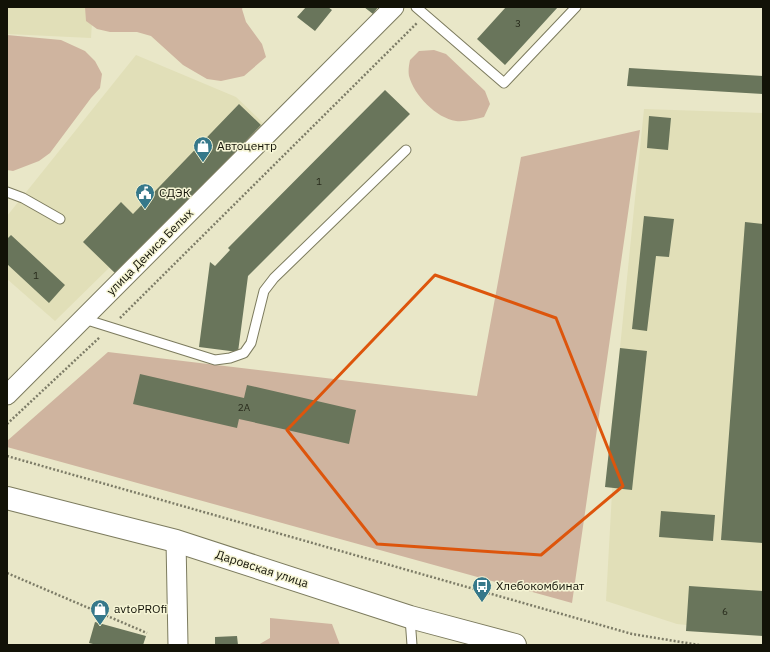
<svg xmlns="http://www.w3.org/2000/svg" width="770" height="652" font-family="'IBM Plex Sans',sans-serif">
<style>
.built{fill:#e1dfb8}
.green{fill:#cfb49f}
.building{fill:#69755b}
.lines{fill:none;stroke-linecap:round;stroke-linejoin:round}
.lane-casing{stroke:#7c7b5e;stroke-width:11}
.street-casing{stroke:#7c7b5e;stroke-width:21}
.highway-casing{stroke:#7c7b5e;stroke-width:24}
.path{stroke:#7d7c67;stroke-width:2.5;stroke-dasharray:2 2;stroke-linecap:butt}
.lane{stroke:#fff;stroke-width:9}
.street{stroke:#fff;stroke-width:19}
.highway{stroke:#fff;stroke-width:22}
.marked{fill:none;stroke:#dd550c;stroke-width:3;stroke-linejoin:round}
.labels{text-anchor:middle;stroke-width:3;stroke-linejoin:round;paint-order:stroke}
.number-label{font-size:10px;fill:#282b1c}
.poi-label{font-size:12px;fill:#121207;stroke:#f6f5d5;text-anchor:start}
.street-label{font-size:12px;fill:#121207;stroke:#f6f5d5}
</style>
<rect width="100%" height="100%" fill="#e9e7c8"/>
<path class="built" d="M 7,7 L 93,7 L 91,38 L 7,34 Z
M 136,55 L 236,97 L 263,123 L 119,274 L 111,266 L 55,321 L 7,279 L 7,216 Z
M 644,109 L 763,113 L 763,633 L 677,624 L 606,601 L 620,348 Z"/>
<path class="green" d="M 85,7 L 243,7 L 242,9 L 246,22 L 262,44 L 266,57 L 244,76 L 221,81 L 207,79 L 183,65 L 151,36 L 137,32 L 110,32 L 97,29 L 86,21 Z
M 7,35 L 61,40 L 85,51 L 95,61 L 102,74 L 100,88 L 91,98 L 50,153 L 39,161 L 13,171 L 7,170 Z
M 434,50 L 446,54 L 485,91 L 490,104 L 484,117 C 475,119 465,122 456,121 C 436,118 414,95 409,76 C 408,71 409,65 410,60 L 419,51 Z
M 640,130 L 572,603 L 7,447 L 7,441 L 108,352 L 477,396 L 521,157 Z
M 270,618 L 332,624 L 340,645 L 258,645 L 270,638 Z"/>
<path class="building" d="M 306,7 L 328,7 L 332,10 L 315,31 L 297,17 Z
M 364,7 L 378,7 L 373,14 Z
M 506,7 L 558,7 L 505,65 L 477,39 Z
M 629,68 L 763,76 L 763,94 L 627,86 Z
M 385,90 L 410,114 L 248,276 L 238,352 L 199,347 L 210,262 L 215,266 L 230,250 L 228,248 Z
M 239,104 L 261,125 L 117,275 L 83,242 L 121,202 L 133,214 Z
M 649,116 L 671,118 L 668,150 L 647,148 Z
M 644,216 L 674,219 L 669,257 L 656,256 L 647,331 L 632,329 Z
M 745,222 L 763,224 L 763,543 L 721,540 Z
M 11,235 L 65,285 L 49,303 L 7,264 L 7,239 Z
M 620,348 L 647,351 L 632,490 L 605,487 Z
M 140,374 L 244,398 L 247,385 L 356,410 L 349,444 L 239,419 L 237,428 L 133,404 Z
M 661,511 L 715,515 L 713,541 L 659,537 Z
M 689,586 L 763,591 L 763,636 L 686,631 Z
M 95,622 L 146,636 L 143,645 L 97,645 L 89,643 Z
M 237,636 L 238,645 L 215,645 L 215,637 Z"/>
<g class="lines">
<defs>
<path id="lane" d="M 416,7 L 504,83 L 576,7
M 7,192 L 23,198 L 60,219
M 84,319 L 215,360 L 230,358 L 244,353 L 251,343 L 264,291 L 274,278 L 406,150
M 410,618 L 412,645"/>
<path id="street" d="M 7,395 L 394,7
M 176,541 L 178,645"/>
<path id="highway" d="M 7,498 L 176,541 L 410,617 L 515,645"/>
</defs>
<use href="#lane" class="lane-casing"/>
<use href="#street" class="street-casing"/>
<use href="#highway" class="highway-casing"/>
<path class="path" d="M 120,318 L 417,23
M 7,424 L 100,337
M 7,456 L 632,634 L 699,645
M 7,573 L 147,633"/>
<use href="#lane" class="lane"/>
<use href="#street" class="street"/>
<use href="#highway" class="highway"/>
</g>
<path class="marked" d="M 435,275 L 556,318 L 623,486 L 541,555 L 377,544 L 287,430 Z"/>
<defs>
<symbol id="shop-pin" viewBox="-11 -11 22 30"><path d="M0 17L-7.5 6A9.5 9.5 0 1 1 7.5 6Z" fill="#36788a" stroke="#f6f5d5"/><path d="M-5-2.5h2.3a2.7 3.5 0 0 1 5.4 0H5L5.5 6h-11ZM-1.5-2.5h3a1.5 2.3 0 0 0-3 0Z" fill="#fff"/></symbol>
<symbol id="civic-pin" viewBox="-11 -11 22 30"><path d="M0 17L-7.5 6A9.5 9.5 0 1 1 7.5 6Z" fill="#36788a" stroke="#f6f5d5"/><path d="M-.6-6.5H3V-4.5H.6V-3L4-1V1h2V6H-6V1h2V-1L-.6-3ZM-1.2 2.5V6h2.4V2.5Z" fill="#fff"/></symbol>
<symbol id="bus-pin" viewBox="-11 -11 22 30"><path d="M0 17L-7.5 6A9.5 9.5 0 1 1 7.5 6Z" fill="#36788a" stroke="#f6f5d5"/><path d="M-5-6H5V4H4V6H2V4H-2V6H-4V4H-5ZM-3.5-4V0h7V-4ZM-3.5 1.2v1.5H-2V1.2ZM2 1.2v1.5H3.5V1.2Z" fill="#fff"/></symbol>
</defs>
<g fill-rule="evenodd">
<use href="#shop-pin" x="192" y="135" width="22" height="30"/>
<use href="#civic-pin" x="134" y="182" width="22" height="30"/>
<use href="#bus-pin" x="471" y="575" width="22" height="30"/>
<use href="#shop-pin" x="89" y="598" width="22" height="30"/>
</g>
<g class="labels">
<g class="number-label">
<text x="518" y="27">3</text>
<text x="319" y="185">1</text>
<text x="36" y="279">1</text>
<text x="244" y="411">2А</text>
<text x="725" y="615">6</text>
</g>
<g class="poi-label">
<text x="217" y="150">Автоцентр</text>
<text x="159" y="197">СДЭК</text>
<text x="496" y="590">Хлебокомбинат</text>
<text x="114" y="613">avtoPROfi</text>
</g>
<g class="street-label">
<text transform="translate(150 252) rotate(-45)" y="4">улица Дениса Белых</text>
<text transform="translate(262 569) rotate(18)" y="4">Даровская улица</text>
</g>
</g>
<rect width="770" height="652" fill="none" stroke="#121207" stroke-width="16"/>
</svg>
